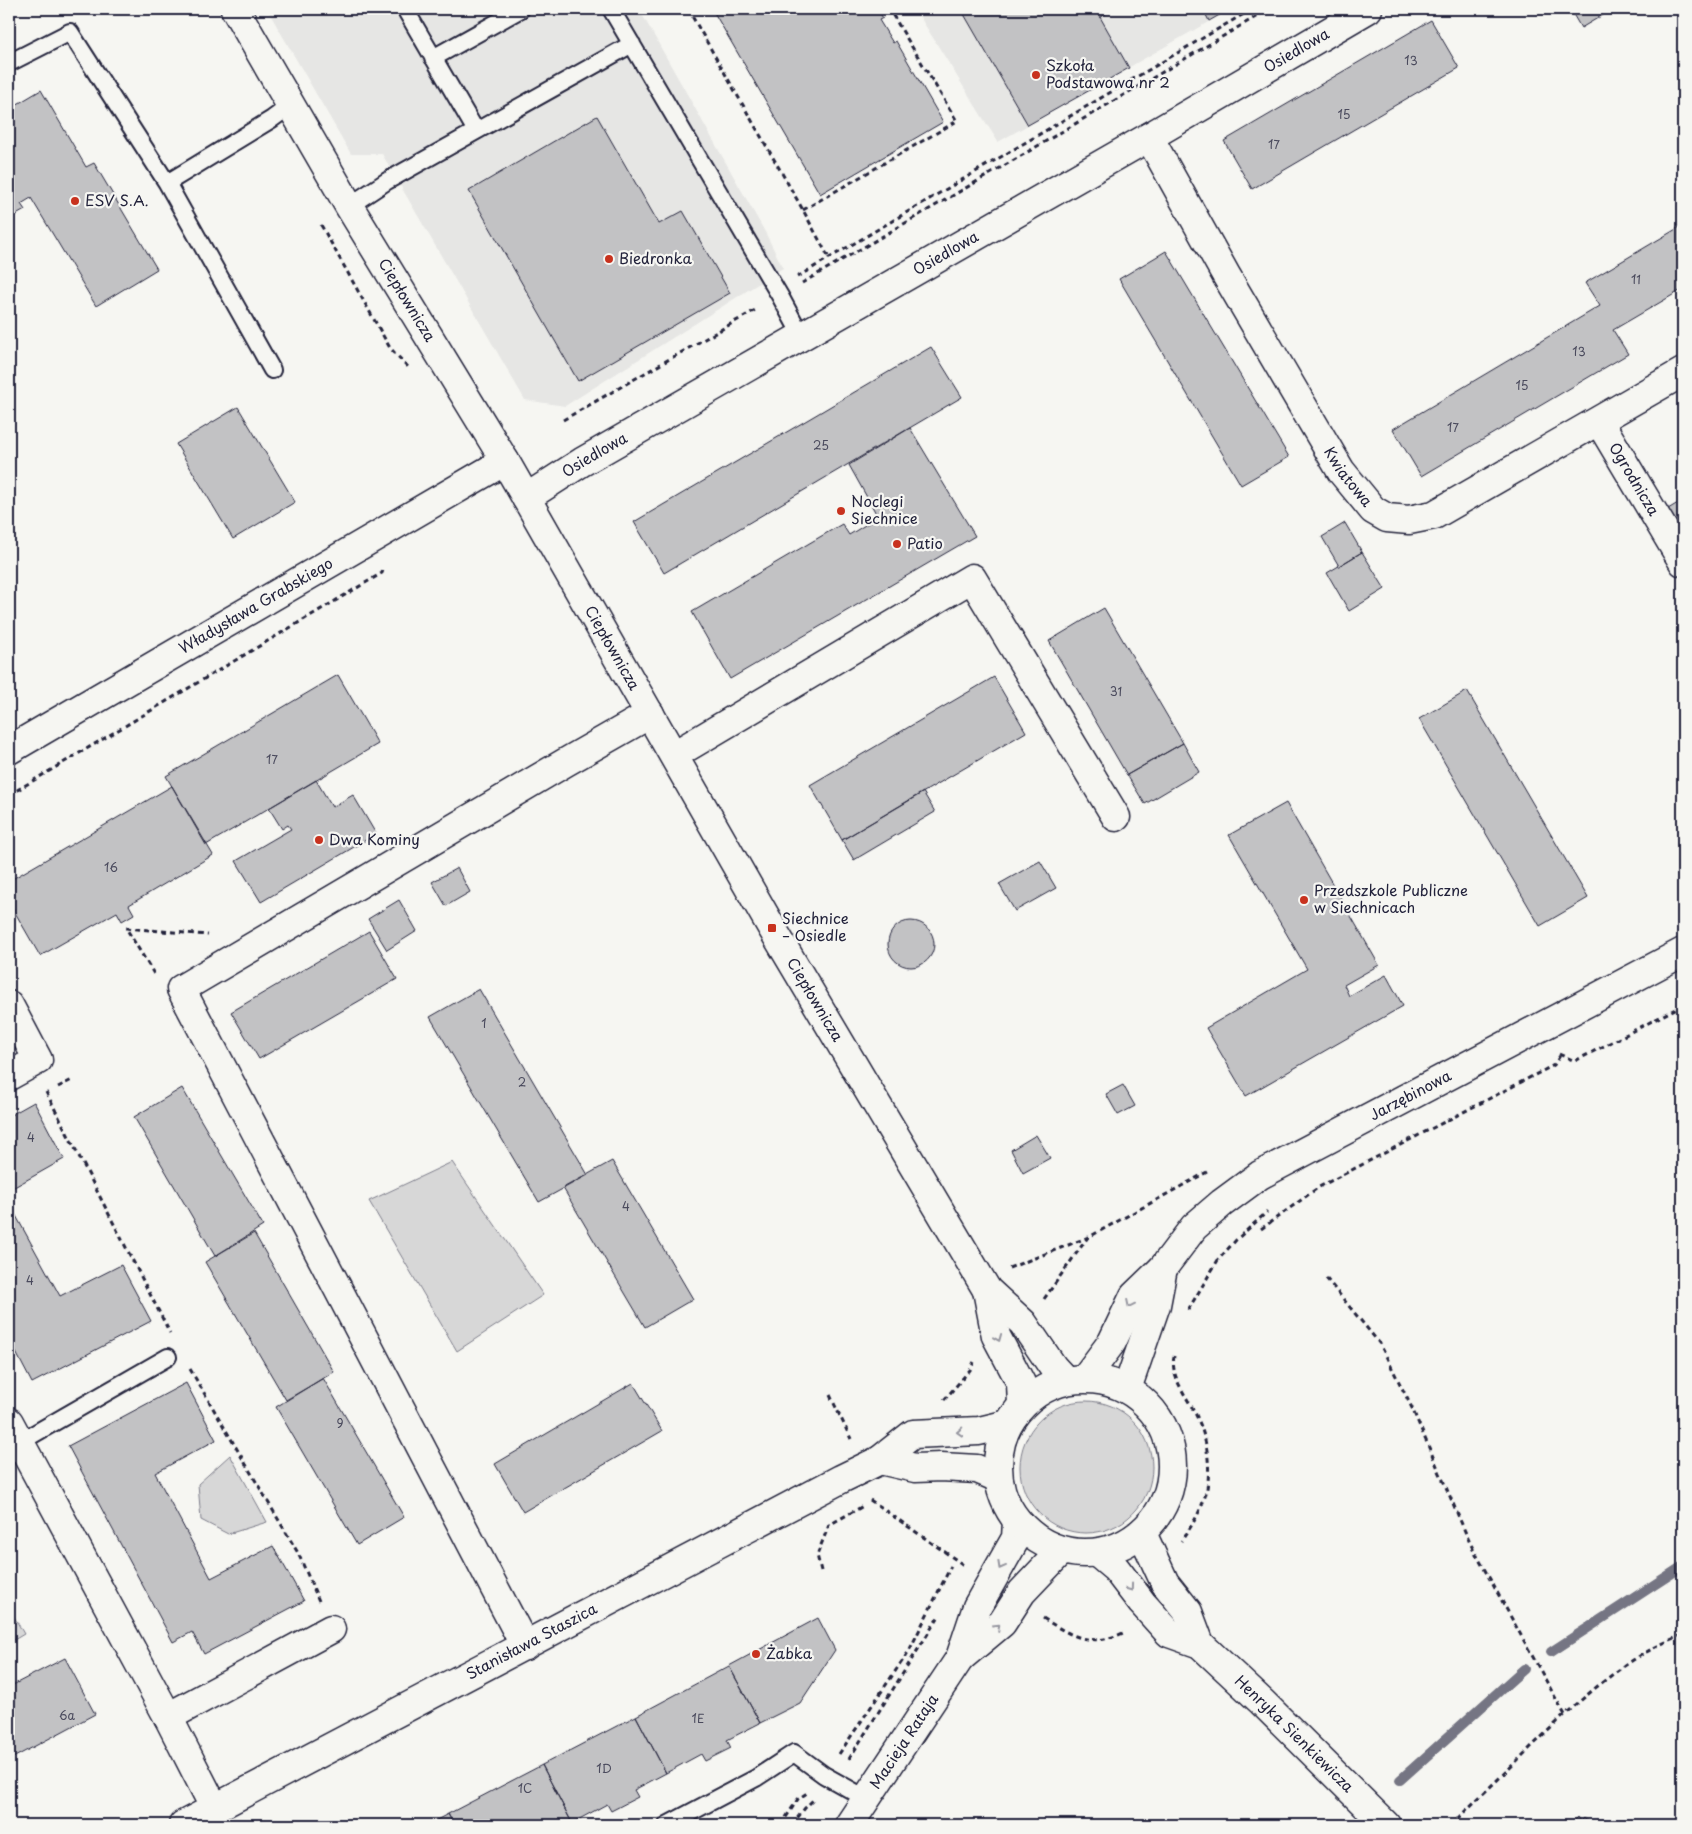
<svg xmlns="http://www.w3.org/2000/svg" width="1692" height="1834" font-family="'Playpen Sans',sans-serif">
<style>
.built{fill:#e6e6e4}
.green{fill:#d7d7d7;stroke:#7c7c89}
.lines{fill:none;stroke-linecap:round;stroke-linejoin:round}
.stream{stroke:#757583;stroke-width:10}
.building{fill:#c2c2c4;stroke:#22223b}
.service-casing{stroke:#22223b;stroke-width:20}
.minor-casing{stroke:#22223b;stroke-width:31}
.tertiary-casing{stroke:#22223b;stroke-width:31}
.path{stroke:#22223b;stroke-width:3;stroke-dasharray:5 4;stroke-linecap:butt}
.service{stroke:#f6f6f2;stroke-width:16}
.minor{stroke:#f6f6f2;stroke-width:28}
.tertiary{stroke:#f6f6f2;stroke-width:28}
.oneway{stroke:#9797a0}
.poi-dot{fill:#c8321e;stroke:#f6f6f2;stroke-width:2}
.labels{text-anchor:middle;stroke-width:4.5;stroke-linejoin:round;paint-order:stroke}
.number-label{font-size:12px;fill:#4a4a5d}
.street-label{font-size:15px;fill:#22223b;stroke:#f6f6f2}
.poi-label{font-size:15px;fill:#22223b;stroke:#f6f6f2;text-anchor:start}
</style>
<rect width="100%" height="100%" fill="#f6f6f2"/>
<filter id="ink" filterUnits="userSpaceOnUse"><feTurbulence type="fractalNoise" baseFrequency=".02" numOctaves="2"/><feDisplacementMap in="SourceGraphic" scale="10" xChannelSelector="R" yChannelSelector="G"/><feConvolveMatrix kernelMatrix="1 2 1 2 8 2 1 2 1" color-interpolation-filters="sRGB"/></filter>
<g filter="url(#ink)">
<path class="built" d="M 267,9 L 639,9 L 765,232 L 783,268 L 565,406 L 525,400 L 382,154 L 351,154 Z
M 915,9 L 1231,9 L 998,142 Z"/>
<path class="green" d="M 452,1162 L 543,1295 L 457,1351 L 369,1201 Z
M1020 1467a66 66 0 1 1 132 0a66 66 0 1 1-132 0Z
M 230,1455 L 267,1522 L 228,1534 L 201,1520 L 198,1484 Z
M 9,1608 L 24,1634 L 9,1643 Z"/>
<g class="lines">
<path class="stream" d="M 1551,1652 L 1683,1566
M 1400,1780 L 1524,1669"/>
</g>
<path class="building" d="M 712,9 L 877,9 L 883,18 L 879,20 L 893,43 L 896,41 L 943,122 L 820,194 Z
M 961,9 L 1115,9 L 1100,17 L 1129,68 L 1028,125 Z
M 1203,9 L 1230,9 L 1209,21 Z
M 1570,9 L 1613,9 L 1581,28 Z
M 1431,20 L 1459,68 L 1252,189 L 1224,141 Z
M 41,90 L 86,167 L 94,163 L 157,269 L 96,306 L 31,198 L 21,204 L 25,210 L 9,219 L 9,109 Z
M 597,116 L 659,224 L 683,211 L 730,293 L 578,381 L 469,191 Z
M 1683,225 L 1683,289 L 1613,330 L 1628,354 L 1421,476 L 1393,429 L 1600,306 L 1585,283 Z
M 1166,251 L 1289,457 L 1241,485 L 1119,279 Z
M 931,347 L 962,397 L 664,573 L 634,522 Z
M 238,407 L 295,502 L 233,539 L 176,444 Z
M 910,428 L 975,536 L 730,679 L 692,612 L 842,524 L 849,535 L 878,517 L 849,465 Z
M 1683,500 L 1683,547 L 1663,512 Z
M 1345,523 L 1362,552 L 1339,566 L 1322,537 Z
M 1362,552 L 1385,589 L 1349,611 L 1327,573 Z
M 1104,608 L 1183,743 L 1127,775 L 1049,641 Z
M 338,675 L 378,744 L 206,845 L 166,776 Z
M 994,677 L 1026,732 L 842,840 L 810,785 Z
M 1467,691 L 1588,898 L 1540,926 L 1419,719 Z
M 1183,743 L 1199,772 L 1145,804 L 1127,775 Z
M 316,780 L 332,807 L 353,795 L 376,834 L 261,902 L 236,861 L 291,829 L 288,825 L 282,829 L 269,808 Z
M 172,786 L 213,855 L 129,905 L 134,914 L 122,921 L 117,912 L 40,956 L 9,902 L 9,881 Z
M 923,792 L 935,812 L 854,860 L 842,840 Z
M 1286,803 L 1379,965 L 1344,985 L 1349,996 L 1386,975 L 1403,1006 L 1246,1096 L 1206,1028 L 1307,969 L 1229,835 Z
M 1040,861 L 1056,888 L 1015,911 L 999,884 Z
M 457,868 L 470,892 L 446,906 L 432,882 Z
M 399,900 L 417,931 L 387,950 L 368,919 Z
M888 944a23 23 0 1 1 46 0a23 23 0 1 1-46 0Z
M 369,931 L 397,979 L 259,1059 L 231,1012 Z
M 479,989 L 588,1175 L 539,1202 L 430,1017 Z
M 1123,1085 L 1135,1106 L 1118,1115 L 1106,1094 Z
M 182,1088 L 263,1226 L 215,1256 L 134,1117 Z
M 34,1102 L 64,1159 L 9,1190 L 9,1116 Z
M 1036,1135 L 1050,1158 L 1023,1173 L 1011,1150 Z
M 612,1161 L 693,1299 L 645,1327 L 563,1188 Z
M 9,1203 L 60,1296 L 121,1265 L 151,1321 L 32,1383 L 9,1339 Z
M 254,1233 L 334,1372 L 286,1400 L 205,1262 Z
M 323,1378 L 404,1517 L 357,1545 L 276,1407 Z
M 186,1383 L 216,1440 L 155,1473 L 211,1578 L 273,1546 L 304,1601 L 204,1654 L 192,1632 L 173,1642 L 68,1446 Z
M 633,1383 L 662,1431 L 523,1512 L 495,1464 Z
M 818,1618 L 835,1650 L 800,1703 L 760,1723 L 729,1666 Z
M 65,1658 L 95,1714 L 9,1760 L 9,1687 Z
M 729,1666 L 760,1723 L 727,1740 L 731,1748 L 705,1761 L 701,1754 L 666,1773 L 636,1716 Z
M 636,1716 L 666,1773 L 634,1790 L 638,1797 L 611,1811 L 607,1804 L 572,1823 L 542,1765 Z
M 542,1765 L 572,1823 L 567,1825 L 454,1825 L 448,1814 Z
M 448,1814 L 454,1825 L 427,1825 Z
M 1578,1817 L 1581,1821 L 1584,1818 L 1592,1825 L 1570,1825 Z"/>
<g class="lines">
<defs>
<path id="service" d="M 405,9 L 476,131
M 611,9 L 780,296 L 801,335
M 433,58 L 521,9
M 9,63 L 70,32 L 167,183 L 272,119 L 291,105
M 167,183 L 272,370
M 349,206 L 387,181 L 632,44
M 20,1442 L 168,1357
M 667,1825 L 756,1778 L 794,1753 L 824,1775 L 867,1799"/>
<g id="minor">
<path id="s1" d="M 1149,137 L 1226,275 L 1341,471 L 1373,510 L 1387,518 L 1409,520 L 1434,515 L 1683,372"/>
<path id="s2" d="M 1599,421 L 1683,562"/>
<path id="s3" d="M 526,498 L 582,462 L 1149,137 L 1368,9"/>
<path id="s4" d="M 9,750 L 505,461"/>
<path d="M 674,755 L 972,578 L 1116,817"/>
<path d="M 9,1005 L 38,1060 L 9,1076"/>
<path d="M 9,1422 L 168,1717 L 215,1809"/>
<path d="M 1142,1533 L 1165,1583 L 1188,1612 L 1200,1644"/>
<path id="s5" d="M 1097,1553 L 1116,1569 L 1142,1603 L 1169,1633 L 1200,1644 L 1262,1702 L 1386,1825"/>
<path d="M 525,1646 L 181,989 L 566,762 L 650,714"/>
<path d="M 960,1658 L 1002,1623 L 1022,1592 L 1061,1551"/>
<path d="M 168,1717 L 331,1629"/>
<path id="s6" d="M 849,1825 L 960,1658 L 977,1607 L 1016,1538 L 1017,1521"/>
</g>
<g id="tertiary">
<path id="s7" d="M 235,9 L 349,206 L 505,461 L 772,928 L 987,1290 L 1023,1323 L 1053,1367 L 1065,1380"/>
<path d="M 987,1290 L 996,1336 L 1021,1383 L 1022,1405"/>
<path id="s8" d="M 1085,1378 L 1112,1342 L 1134,1296 L 1163,1268 L 1194,1227 L 1222,1203 L 1260,1175 L 1683,952"/>
<circle cx="1085" cy="1466" r="87"/>
<path d="M 1127,1389 L 1156,1305 L 1163,1268"/>
<path d="M 880,1460 L 915,1468 L 941,1467 L 977,1469 L 998,1478"/>
<path id="s9" d="M 183,1825 L 841,1479 L 880,1460 L 913,1434 L 979,1431 L 1008,1424"/>
</g>
</defs>
<use href="#service" class="service-casing"/>
<use href="#minor" class="minor-casing"/>
<use href="#tertiary" class="tertiary-casing"/>
<path class="path" d="M 688,9 L 803,210 L 829,258
M 803,210 L 957,121 L 889,9
M 321,225 L 390,348 L 409,368
M 797,277 L 1252,9
M 802,283 L 1014,160 L 1269,9
M 563,420 L 757,309
M 9,795 L 382,573 L 383,570
M 154,974 L 126,928 L 208,935
M 1559,1054 L 1575,1061 L 1683,1005
M 58,1087 L 74,1079
M 46,1092 L 170,1333
M 1261,1229 L 1319,1187 L 1554,1065 L 1561,1054
M 1009,1268 L 1089,1237 L 1207,1172
M 1326,1278 L 1380,1344 L 1412,1408 L 1470,1543 L 1565,1715
M 1044,1299 L 1088,1237
M 1188,1310 L 1218,1260 L 1236,1240 L 1267,1212
M 1174,1356 C 1170,1377 1186,1395 1195,1413 C 1207,1436 1212,1468 1206,1493 C 1201,1511 1192,1526 1181,1541
M 190,1369 L 298,1553 L 319,1601
M 830,1395 L 851,1439
M 944,1400 L 970,1370 L 974,1362
M 870,1500 L 965,1566
M 821,1571 L 817,1555 L 829,1525 L 865,1505
M 1043,1618 C 1072,1637 1092,1648 1125,1632
M 839,1754 L 909,1651 L 951,1566
M 849,1759 L 939,1616
M 781,1825 L 798,1799 L 807,1793
M 792,1825 L 805,1808 L 814,1799
M 1451,1825 C 1477,1799 1504,1774 1530,1748 C 1575,1705 1624,1656 1683,1635"/>
<use href="#service" class="service"/>
<use href="#minor" class="minor"/>
<use href="#tertiary" class="tertiary"/>
</g>
<defs><path id="oneway-chevron" d="M-2-3.5L2.5 0L-2 3.5" fill="none" stroke-width="1.6" stroke-linecap="round" stroke-linejoin="round" transform="scale(1.25)"/></defs>
<g class="oneway">
<use href="#oneway-chevron" transform="translate(1130 1304) rotate(116)"/>
<use href="#oneway-chevron" transform="translate(998 1338) rotate(68)"/>
<use href="#oneway-chevron" transform="translate(960 1432) rotate(177)"/>
<use href="#oneway-chevron" transform="translate(1001 1566) rotate(119)"/>
<use href="#oneway-chevron" transform="translate(1130 1588) rotate(54)"/>
<use href="#oneway-chevron" transform="translate(997 1627) rotate(-44)"/>
</g>
</g>
<g class="poi-dot">
<circle cx="1036" cy="75" r="5"/>
<circle cx="75" cy="201" r="5"/>
<circle cx="609" cy="259" r="5"/>
<circle cx="841" cy="511" r="5"/>
<circle cx="897" cy="544" r="5"/>
<circle cx="319" cy="840" r="5"/>
<circle cx="1304" cy="900" r="5"/>
<rect x="767" y="923" width="10" height="10" rx="2.5"/>
<circle cx="756" cy="1654" r="5"/>
</g>
<g class="labels">
<g class="number-label">
<text x="1411" y="65">13</text>
<text x="1344" y="119">15</text>
<text x="1274" y="149">17</text>
<text x="1636" y="284">11</text>
<text x="1579" y="356">13</text>
<text x="1522" y="390">15</text>
<text x="1453" y="432">17</text>
<text x="821" y="450">25</text>
<text x="1116" y="696">31</text>
<text x="272" y="764">17</text>
<text x="111" y="872">16</text>
<text x="484" y="1028">1</text>
<text x="522" y="1087">2</text>
<text x="31" y="1142">4</text>
<text x="626" y="1211">4</text>
<text x="30" y="1285">4</text>
<text x="340" y="1428">9</text>
<text x="67" y="1720">6a</text>
<text x="698" y="1723">1E</text>
<text x="604" y="1773">1D</text>
<text x="525" y="1793">1C</text>
</g>
<g class="street-label">
<text dy="5" stroke="none"><textPath href="#s3" startOffset="891">Osiedlowa</textPath></text>
<text dy="5" stroke="none"><textPath href="#s3" startOffset="486">Osiedlowa</textPath></text>
<text dy="5" stroke="none"><textPath href="#s7" startOffset="338">Ciepłownicza</textPath></text>
<text dy="5" stroke="none"><textPath href="#s3" startOffset="81">Osiedlowa</textPath></text>
<text dy="5" stroke="none"><textPath href="#s1" startOffset="394">Kwiatowa</textPath></text>
<text dy="5" stroke="none"><textPath href="#s2" startOffset="68">Ogrodnicza</textPath></text>
<text dy="5" stroke="none"><textPath href="#s4" startOffset="286">Władysława Grabskiego</textPath></text>
<text dy="5" stroke="none"><textPath href="#s7" startOffset="742">Ciepłownicza</textPath></text>
<text dy="5" stroke="none"><textPath href="#s7" startOffset="1148">Ciepłownicza</textPath></text>
<text dy="5" stroke="none"><textPath href="#s8" startOffset="442">Jarzębinowa</textPath></text>
<text dy="5" stroke="none"><textPath href="#s9" startOffset="394">Stanisława Staszica</textPath></text>
<text dy="5" stroke="none"><textPath href="#s5" startOffset="271">Henryka Sienkiewicza</textPath></text>
<text dy="5" stroke="none"><textPath href="#s6" startOffset="100">Macieja Rataja</textPath></text>
</g>
<g class="poi-label">
<text x="1046" y="71">Szkoła<tspan x="1046" dy="17">Podstawowa nr 2</tspan></text>
<text x="85" y="206">ESV S.A.</text>
<text x="619" y="264">Biedronka</text>
<text x="851" y="507">Noclegi<tspan x="851" dy="17">Siechnice</tspan></text>
<text x="907" y="549">Patio</text>
<text x="329" y="845">Dwa Kominy</text>
<text x="1314" y="896">Przedszkole Publiczne<tspan x="1314" dy="17">w Siechnicach</tspan></text>
<text x="782" y="924">Siechnice<tspan x="782" dy="17">– Osiedle</tspan></text>
<text x="766" y="1659">Żabka</text>
</g>
</g>
<rect width="1692" height="1834" fill="none" stroke="#f6f6f2" stroke-width="30"/>
<rect x="15" y="15" width="1662" height="1804" fill="none" stroke="#22223b" stroke-width="2" filter="url(#ink)"/>
</svg>
